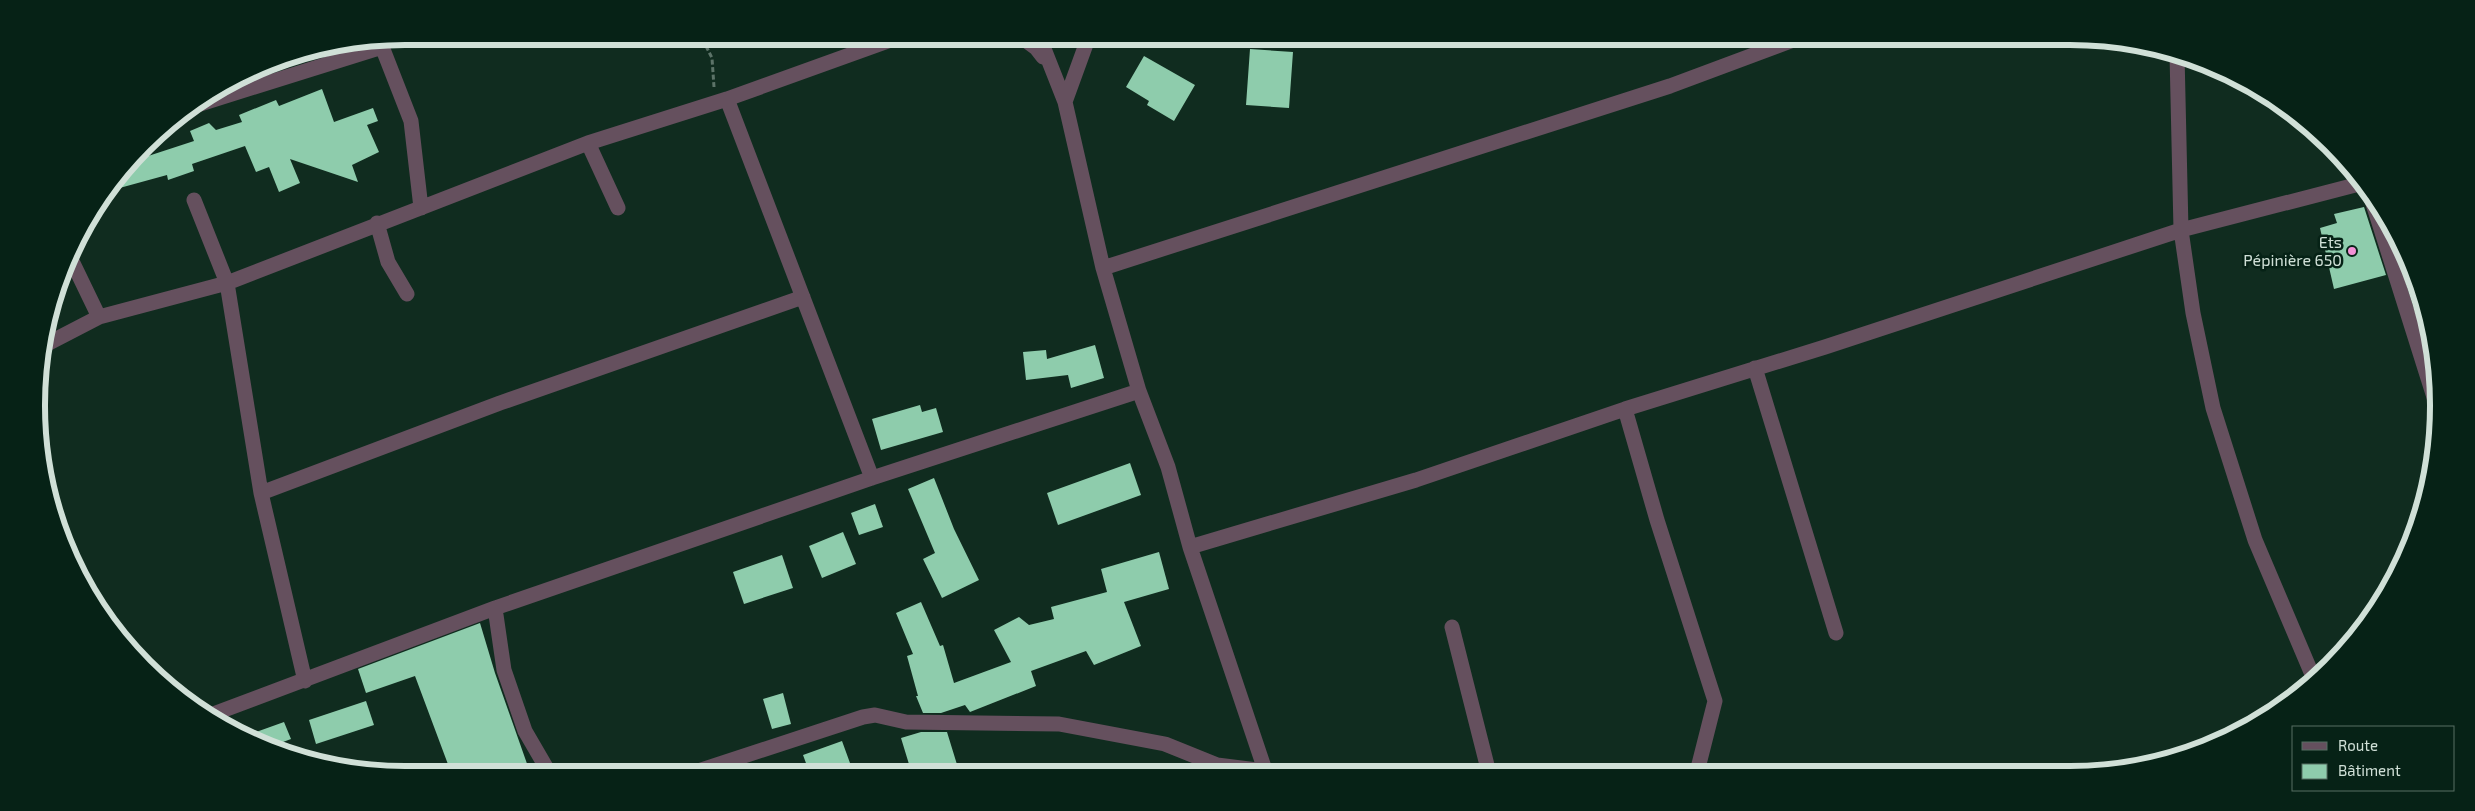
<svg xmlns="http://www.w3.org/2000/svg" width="2475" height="811" font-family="'Exo 2',sans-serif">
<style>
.building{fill:#8eccac}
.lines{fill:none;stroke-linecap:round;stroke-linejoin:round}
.path{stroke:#5c7368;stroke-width:3;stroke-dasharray:5 2.5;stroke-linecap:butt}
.minor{stroke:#65505e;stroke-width:15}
.poi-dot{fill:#f391d6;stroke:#062216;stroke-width:2}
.labels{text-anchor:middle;stroke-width:5;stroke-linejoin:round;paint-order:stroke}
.poi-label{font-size:16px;fill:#d0e0d7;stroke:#062216;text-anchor:end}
.rim{fill:none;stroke:#d0e0d7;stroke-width:6}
</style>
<rect width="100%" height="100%" fill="#102c1f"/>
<path class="building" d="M 1250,49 L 1293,52 L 1289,108 L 1246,105 Z
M 1144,56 L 1195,85 L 1174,121 L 1147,105 L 1149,101 L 1126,87 Z
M 322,89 L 334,122 L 373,108 L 378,121 L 367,125 L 379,152 L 352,165 L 358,182 L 290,159 L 300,183 L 279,192 L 269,167 L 256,172 L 245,146 L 192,164 L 194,171 L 168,180 L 167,175 L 105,192 L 113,180 L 140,151 L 142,158 L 194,141 L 190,131 L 209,123 L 216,130 L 242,122 L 239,115 L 276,100 L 279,106 Z
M 2364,207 L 2386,275 L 2334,289 L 2320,228 L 2337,223 L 2334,214 Z
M 1095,345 L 1104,378 L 1071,388 L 1068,375 L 1026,380 L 1023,352 L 1046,350 L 1047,359 Z
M 920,405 L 922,412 L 936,408 L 943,432 L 881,450 L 872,419 Z
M 1130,463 L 1141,495 L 1058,525 L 1047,493 Z
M 934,478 L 954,529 L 979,580 L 942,598 L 923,559 L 935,553 L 908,489 Z
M 875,504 L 883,527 L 859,535 L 851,513 Z
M 843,532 L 856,564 L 822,578 L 809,546 Z
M 1159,552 L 1169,589 L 1124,602 L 1141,646 L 1094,665 L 1086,651 L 1031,671 L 1036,686 L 970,712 L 965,705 L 941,713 L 923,713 L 916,696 L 918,696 L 907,656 L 913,654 L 896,613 L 921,602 L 940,646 L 943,645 L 954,683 L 1011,662 L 994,630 L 1019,617 L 1029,625 L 1054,619 L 1051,607 L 1107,592 L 1101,569 Z
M 782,555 L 793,588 L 744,604 L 733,572 Z
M 480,623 L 495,673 L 531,775 L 452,775 L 415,676 L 366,693 L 358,669 Z
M 783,693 L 791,724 L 772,729 L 763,699 Z
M 366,701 L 374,725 L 316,744 L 309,720 Z
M 284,722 L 291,739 L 267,748 L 245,736 Z
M 921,732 L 947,732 L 959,771 L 950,774 L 912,774 L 901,738 Z
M 842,741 L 854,774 L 810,774 L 803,755 Z"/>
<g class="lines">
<path class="path" d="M 706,46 L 712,58 L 714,87"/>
<path class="minor" d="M 1020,36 L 1036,48 L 1043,57
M 1039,36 L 1065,102 L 1103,268 L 1139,391 L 1168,467 L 1190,547 L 1266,773
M 379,39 L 411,121 L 421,208
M 2177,54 L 2181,230 L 2193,313 L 2213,408 L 2255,540 L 2314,679
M 727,99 L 872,478
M 1065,102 L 1089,36
M 200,104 L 382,47
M 588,143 L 618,208
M 2369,191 L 2438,410
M 194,200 L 227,283 L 261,493 L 305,681
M 377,223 L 388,262 L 407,294
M 70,257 L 99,317
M 1103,268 L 1670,86 L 1804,36
M 43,346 L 99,317 L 227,283 L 588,143 L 727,99 L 902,36
M 1755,368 L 1836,633
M 1625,409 L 1657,520 L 1715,701 L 1697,772
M 261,493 L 500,403 L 803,297
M 1190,547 L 1416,480 L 1625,409 L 1825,347 L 2181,230 L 2363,183
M 495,608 L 504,670 L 525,731 L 550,774
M 1452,627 L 1489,773
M 208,716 L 495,608 L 872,478 L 1139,391
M 689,774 L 863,717 L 875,715 L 906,722 L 1059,724 L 1165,744 L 1217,765 L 1265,771"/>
</g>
<circle class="poi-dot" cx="2352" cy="251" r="5"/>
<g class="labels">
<g class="poi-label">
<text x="2342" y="248">Ets<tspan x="2342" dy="18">Pépinière 650</tspan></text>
</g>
</g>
<path d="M0 0H2475V811H0ZM405 45H2070A360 360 0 0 1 2430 405V406A360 360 0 0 1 2070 766H405A360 360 0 0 1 45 406V405A360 360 0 0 1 405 45Z" fill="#062216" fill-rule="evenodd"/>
<path class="rim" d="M405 45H2070A360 360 0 0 1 2430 405V406A360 360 0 0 1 2070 766H405A360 360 0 0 1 45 406V405A360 360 0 0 1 405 45Z"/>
<rect x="2292" y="726" width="162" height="65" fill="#062216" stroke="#576e63"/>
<rect x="2302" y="742" width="25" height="8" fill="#65505e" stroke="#576e63"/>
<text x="2338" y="751" font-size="15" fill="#d0e0d7">Route</text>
<rect x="2302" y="764" width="25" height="15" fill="#8eccac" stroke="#576e63"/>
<text x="2338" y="776" font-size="15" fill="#d0e0d7">Bâtiment</text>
</svg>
